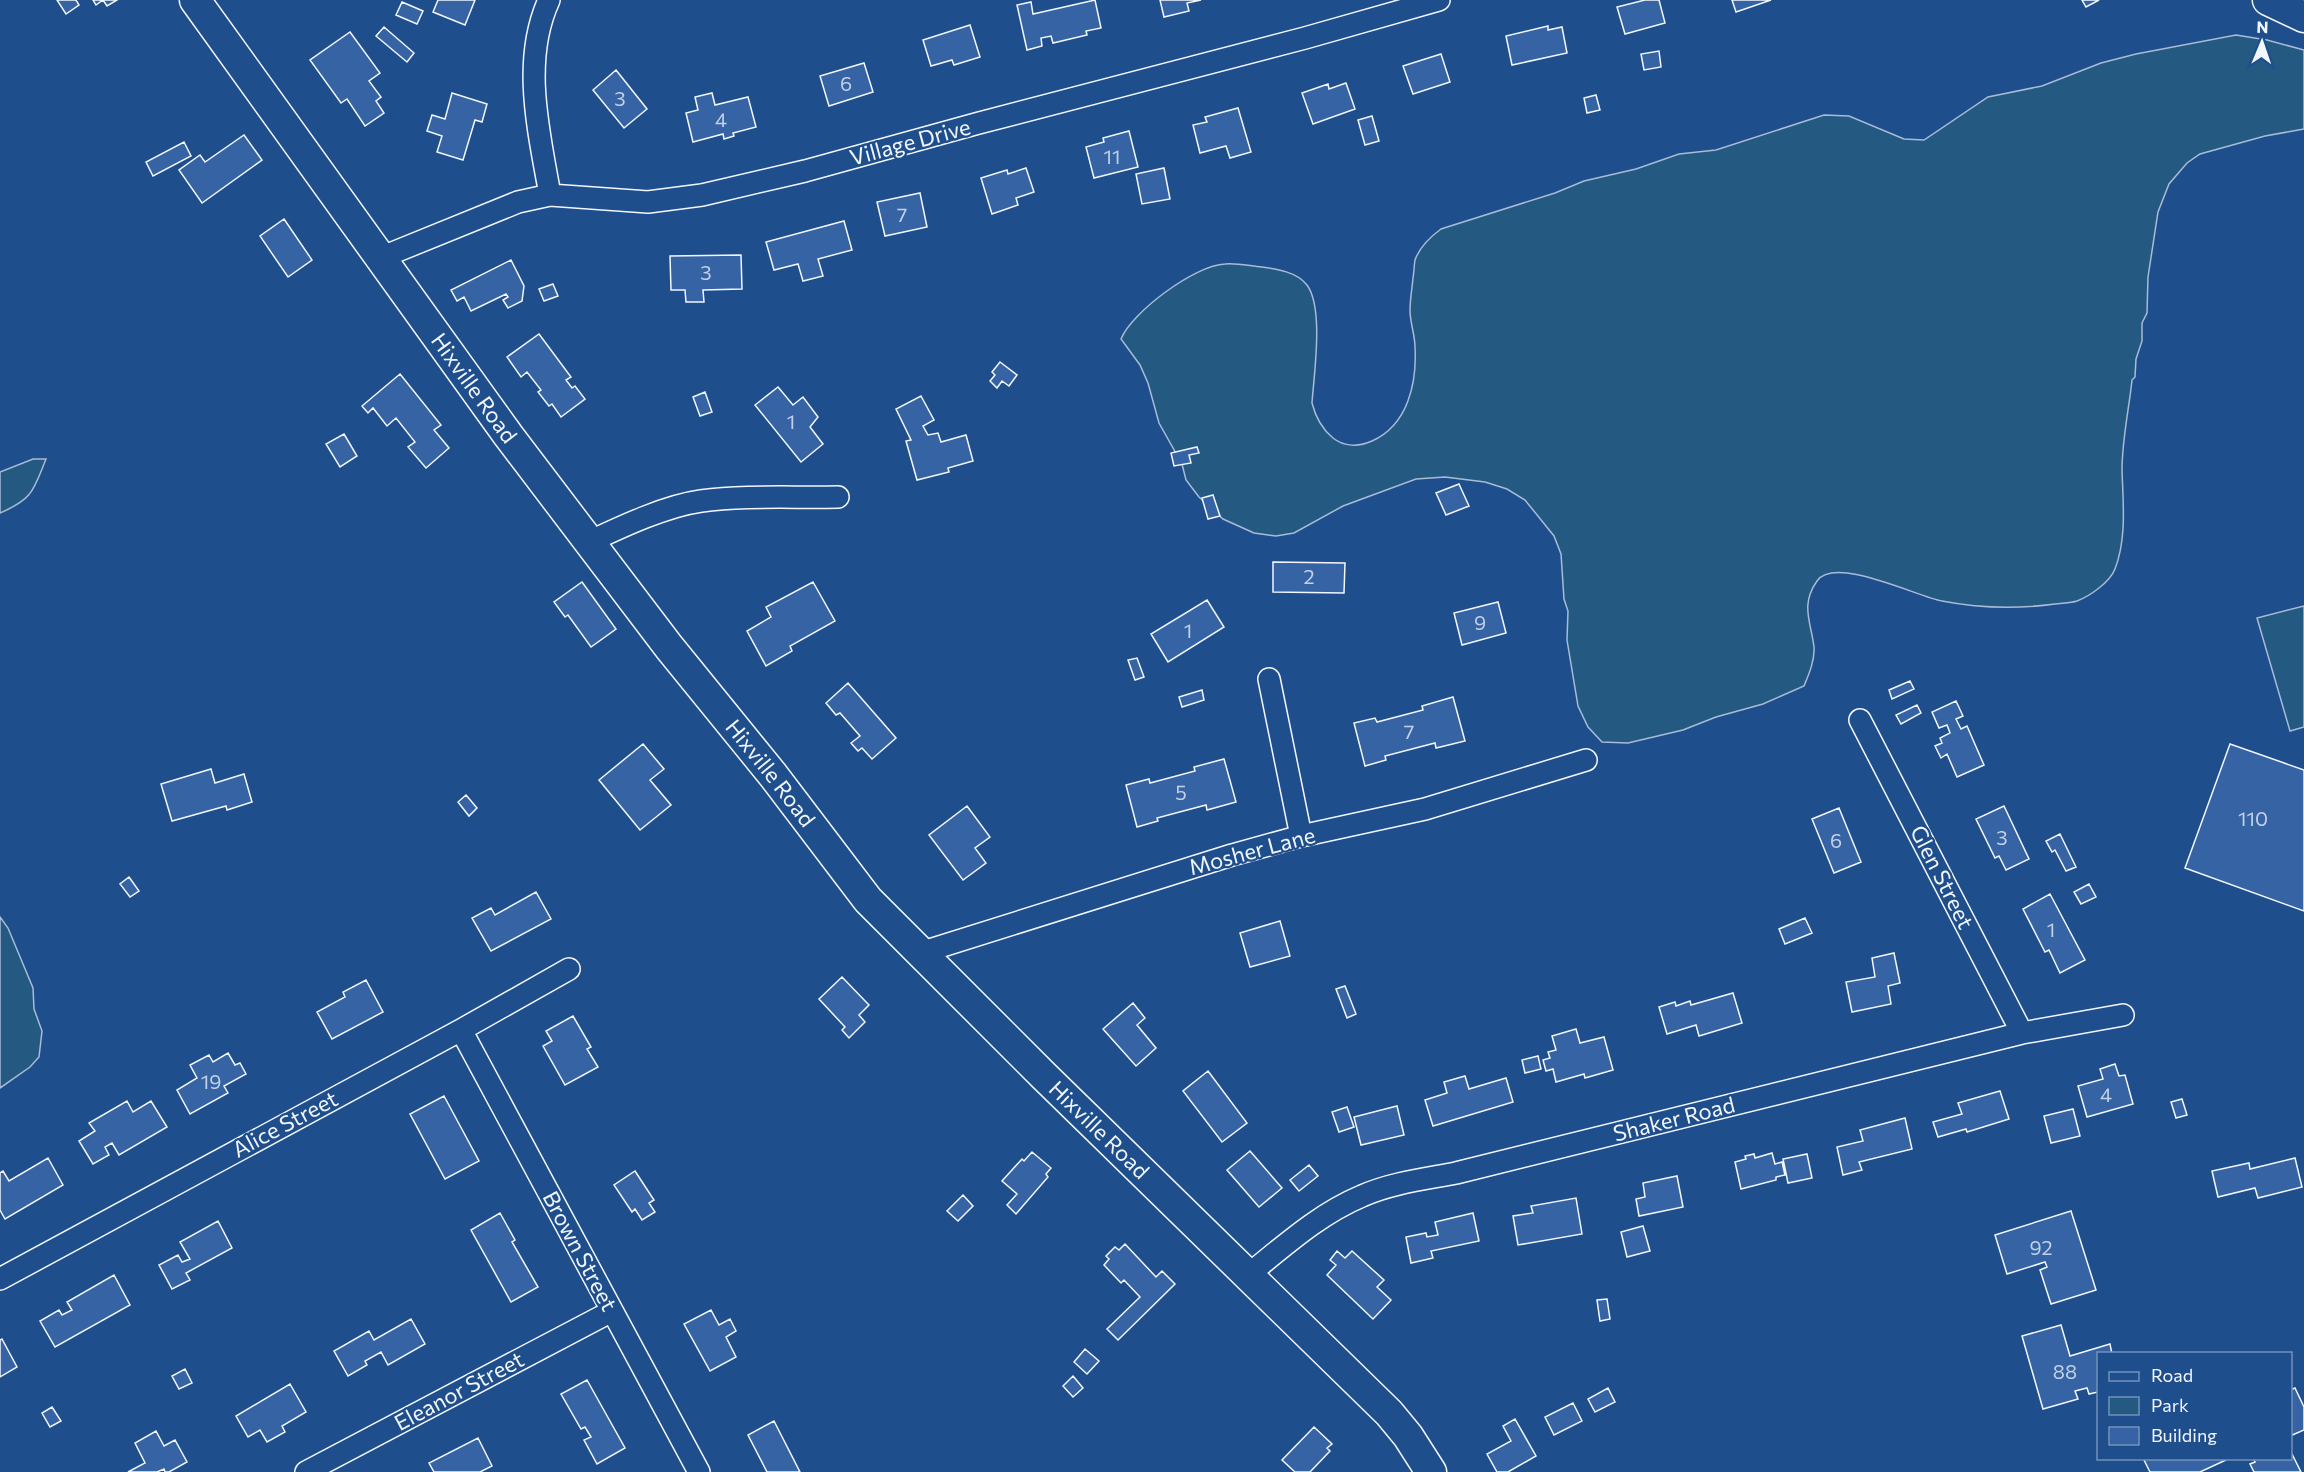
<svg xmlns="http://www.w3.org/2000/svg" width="2304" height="1472" font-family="Commissioner,sans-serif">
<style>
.green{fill:#245a82;stroke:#a8bbd7;stroke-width:1.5}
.building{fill:#3563a3;stroke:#f2f6ff;stroke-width:1.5}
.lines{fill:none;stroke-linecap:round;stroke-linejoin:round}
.street-casing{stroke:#f2f6ff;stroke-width:24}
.secondary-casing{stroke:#f2f6ff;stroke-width:33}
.street{stroke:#1f4e8c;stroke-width:21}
.secondary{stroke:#1f4e8c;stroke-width:30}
.labels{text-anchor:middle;stroke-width:4.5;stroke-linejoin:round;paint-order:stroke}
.number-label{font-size:20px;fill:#c3d1e8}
.street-label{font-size:22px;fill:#f2f6ff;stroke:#1f4e8c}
</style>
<rect width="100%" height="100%" fill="#1f4e8c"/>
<path class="green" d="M 2236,35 L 2267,40 L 2304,50 L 2304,129 L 2265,136 L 2200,154 L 2187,163 L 2169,184 L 2158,212 L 2148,277 L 2147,313 L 2142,323 L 2142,341 L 2136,359 L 2135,377 L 2132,380 C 2129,409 2122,440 2122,470 C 2123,502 2127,538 2115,569 C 2110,582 2090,596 2077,601 C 2071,603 2062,603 2055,604 C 2018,609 1978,608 1942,601 C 1918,597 1835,555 1817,581 C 1800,605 1811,622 1814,647 C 1815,660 1809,674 1804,686 L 1763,704 L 1716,717 L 1683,730 L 1628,743 L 1602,742 L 1588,727 L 1578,706 L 1567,640 L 1568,611 L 1564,599 L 1561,554 L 1554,536 L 1525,500 L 1507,489 L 1485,482 L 1445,477 L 1416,479 L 1343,506 L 1294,533 L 1276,536 L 1254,533 L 1223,519 L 1199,497 L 1186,480 L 1182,464 L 1159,423 L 1148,383 L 1140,365 L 1121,339 C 1132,312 1195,265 1225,264 C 1237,263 1250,266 1262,267 C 1277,269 1297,272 1307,285 C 1324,308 1314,374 1312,403 C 1315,415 1322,429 1333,438 C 1344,447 1359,447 1372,441 C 1408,425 1417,383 1415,347 C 1415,335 1410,323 1410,310 C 1410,300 1412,289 1413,278 C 1414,273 1414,266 1415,260 C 1420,246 1430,237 1441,229 L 1555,193 L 1584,181 L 1636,169 L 1679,154 L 1716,150 L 1824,115 L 1849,116 L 1904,139 L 1924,140 L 1988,97 L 2042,86 L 2101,63 L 2136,54 Z
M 33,459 L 46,459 C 33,491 33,499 0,513 L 0,472 Z
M 2304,606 L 2304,727 L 2290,731 L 2257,618 Z
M 0,917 L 8,928 L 33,988 L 34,1009 L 42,1031 L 39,1057 L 30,1067 L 0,1088 Z"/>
<path class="building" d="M 57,0 L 76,0 L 79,5 L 66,14 Z
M 93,0 L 117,0 L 107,6 L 103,0 L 96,5 Z
M 438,0 L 475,0 L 465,25 L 433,12 Z
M 1095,0 L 1101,28 L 1086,31 L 1087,35 L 1053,43 L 1051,36 L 1041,38 L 1042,46 L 1027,50 L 1017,5 L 1031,2 L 1033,14 Z
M 1160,0 L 1201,0 L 1187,3 L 1189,11 L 1164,17 Z
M 1645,0 L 1659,0 L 1665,23 L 1625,34 L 1617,7 Z
M 1732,0 L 1771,0 L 1736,12 Z
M 2082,0 L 2099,0 L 2086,7 Z
M 402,2 L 423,11 L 417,24 L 396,15 Z
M 970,25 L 980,57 L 954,65 L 952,60 L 931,66 L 923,40 Z
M 1548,26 L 1548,30 L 1562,27 L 1567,53 L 1512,65 L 1506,36 Z
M 384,27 L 414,53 L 407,62 L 376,36 Z
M 350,32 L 380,73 L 369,81 L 381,97 L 376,101 L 384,113 L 365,126 L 347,99 L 341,103 L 310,60 Z
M 1659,51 L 1661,67 L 1644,70 L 1641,54 Z
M 1441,54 L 1450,82 L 1413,94 L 1403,66 Z
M 864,63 L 873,92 L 829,106 L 820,76 Z
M 616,70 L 647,109 L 624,128 L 593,90 Z
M 1346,83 L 1355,109 L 1313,124 L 1302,93 L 1328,84 L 1329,89 Z
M 452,93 L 487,104 L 482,122 L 475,120 L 463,160 L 437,152 L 442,136 L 427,131 L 432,115 L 445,119 Z
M 712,93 L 715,105 L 748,97 L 756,127 L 733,133 L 734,136 L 724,139 L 723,134 L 693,142 L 686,113 L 698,110 L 695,97 Z
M 1596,95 L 1600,110 L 1587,113 L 1584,98 Z
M 1238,108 L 1251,152 L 1230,158 L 1226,146 L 1200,153 L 1193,125 L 1207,122 L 1205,117 Z
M 1372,116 L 1379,141 L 1365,145 L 1358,120 Z
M 1129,131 L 1138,167 L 1094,178 L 1086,147 L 1104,142 L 1103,138 Z
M 244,135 L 262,160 L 202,203 L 179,170 L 200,155 L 205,162 Z
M 184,142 L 191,156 L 153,176 L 146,162 Z
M 1026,168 L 1034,192 L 1016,198 L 1018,205 L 992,214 L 981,178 L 1007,170 L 1008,174 Z
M 1164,168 L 1170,199 L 1142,204 L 1136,174 Z
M 920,193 L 927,227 L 885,236 L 877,202 Z
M 284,219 L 312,260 L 288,277 L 260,236 Z
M 844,221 L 852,250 L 818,259 L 823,276 L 803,281 L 798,264 L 774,270 L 766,242 Z
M 741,255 L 742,289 L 703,290 L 704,302 L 686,302 L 685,290 L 671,290 L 670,256 Z
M 511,260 L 524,286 L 522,301 L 508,308 L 503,300 L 508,297 L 506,294 L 471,311 L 464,297 L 457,301 L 451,290 Z
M 553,284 L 558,296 L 544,301 L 539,289 Z
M 539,334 L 571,377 L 566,380 L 572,388 L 575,386 L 585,399 L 561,417 L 552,404 L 549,406 L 538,392 L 541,390 L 527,372 L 521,377 L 507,357 Z
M 1000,362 L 1017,375 L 1009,386 L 1002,381 L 997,388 L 990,381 L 995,375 L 992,372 Z
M 400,374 L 441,425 L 434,430 L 449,448 L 426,468 L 408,447 L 415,442 L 396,418 L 387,426 L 373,408 L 368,413 L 362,406 Z
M 778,387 L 793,405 L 803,397 L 818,417 L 810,427 L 823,444 L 801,462 L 755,405 Z
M 705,392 L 712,412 L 700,416 L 693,397 Z
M 921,396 L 934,420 L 923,426 L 928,435 L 938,433 L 941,442 L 966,435 L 973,461 L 948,468 L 949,472 L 917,480 L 906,441 L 911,440 L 896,409 Z
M 344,434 L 357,456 L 340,467 L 326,444 Z
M 1197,447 L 1199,453 L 1189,455 L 1191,463 L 1174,466 L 1171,453 Z
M 1459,484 L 1469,506 L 1446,515 L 1436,493 Z
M 1213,495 L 1220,516 L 1208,519 L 1202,498 Z
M 1273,562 L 1345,563 L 1344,593 L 1273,592 Z
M 582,582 L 616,629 L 591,647 L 568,615 L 565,617 L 554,602 Z
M 813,582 L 835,621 L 790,646 L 792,651 L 766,666 L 747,631 L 771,617 L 766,607 Z
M 1207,600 L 1224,627 L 1168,662 L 1151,634 Z
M 1498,602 L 1506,633 L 1462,645 L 1454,613 Z
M 1137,658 L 1144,677 L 1135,680 L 1128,660 Z
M 1910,681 L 1914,689 L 1892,699 L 1889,690 Z
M 848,683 L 896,738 L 872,759 L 862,748 L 858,751 L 851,743 L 860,736 L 840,713 L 836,715 L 826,703 Z
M 1202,690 L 1204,700 L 1182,707 L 1179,697 Z
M 1453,697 L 1465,741 L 1436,748 L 1435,743 L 1385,756 L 1386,760 L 1365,766 L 1354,723 L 1375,718 L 1377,722 L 1423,710 L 1422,706 Z
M 1956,701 L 1963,716 L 1956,719 L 1961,729 L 1967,726 L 1984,765 L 1957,777 L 1947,754 L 1941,758 L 1935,746 L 1942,743 L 1940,738 L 1950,733 L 1947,725 L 1939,728 L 1932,712 Z
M 1917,705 L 1921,713 L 1901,724 L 1896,715 Z
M 643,744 L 664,769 L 650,780 L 671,805 L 640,830 L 599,780 Z
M 2230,744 L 2304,770 L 2304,911 L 2185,868 Z
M 1224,759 L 1236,802 L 1207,810 L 1206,805 L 1157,818 L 1158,821 L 1137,827 L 1126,785 L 1149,779 L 1150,783 L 1195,771 L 1194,767 Z
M 211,769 L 215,783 L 244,774 L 252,802 L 227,810 L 226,806 L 172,821 L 161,784 Z
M 466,795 L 477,808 L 469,816 L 458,802 Z
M 967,806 L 990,837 L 975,848 L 986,863 L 963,880 L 929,835 Z
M 2004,806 L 2029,859 L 2006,870 L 1999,856 L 1995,858 L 1976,819 Z
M 1839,808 L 1861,862 L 1834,873 L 1812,819 Z
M 2060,834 L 2076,867 L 2066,871 L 2055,850 L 2052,852 L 2046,841 Z
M 129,877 L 139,891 L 130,897 L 120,884 Z
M 2089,884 L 2096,897 L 2081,904 L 2074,892 Z
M 536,892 L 551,919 L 491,951 L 472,918 L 491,908 L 495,915 Z
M 2050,894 L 2085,960 L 2060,973 L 2049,950 L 2045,952 L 2023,909 Z
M 1805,918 L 1812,933 L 1785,944 L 1779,929 Z
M 1280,921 L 1290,956 L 1250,967 L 1240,933 Z
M 1894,953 L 1900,983 L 1888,986 L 1891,1004 L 1852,1012 L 1846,982 L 1875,977 L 1872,958 Z
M 842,977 L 869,1005 L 859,1015 L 865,1022 L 849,1038 L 842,1030 L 845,1027 L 819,999 Z
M 366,980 L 383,1012 L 332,1039 L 317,1012 L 345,997 L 343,992 Z
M 1345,986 L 1356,1014 L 1347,1018 L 1336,989 Z
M 1733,993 L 1742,1023 L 1699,1036 L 1696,1025 L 1667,1034 L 1659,1007 L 1675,1002 L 1676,1006 L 1690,1001 L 1691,1005 Z
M 1133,1003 L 1145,1018 L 1137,1025 L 1156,1048 L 1136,1066 L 1103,1029 Z
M 573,1016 L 591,1047 L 587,1049 L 598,1067 L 565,1085 L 543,1046 L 552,1041 L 546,1031 Z
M 1576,1029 L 1580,1043 L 1604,1037 L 1613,1070 L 1585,1078 L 1584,1074 L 1556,1082 L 1553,1069 L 1546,1071 L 1543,1060 L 1550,1058 L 1548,1052 L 1556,1050 L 1552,1036 Z
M 228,1053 L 235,1065 L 240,1063 L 246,1074 L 224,1086 L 228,1093 L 190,1114 L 177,1090 L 197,1078 L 190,1065 L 209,1055 L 213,1062 Z
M 1538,1056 L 1541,1069 L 1525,1073 L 1522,1060 Z
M 2115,1064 L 2119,1076 L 2125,1075 L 2133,1104 L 2087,1117 L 2078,1086 L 2103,1079 L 2100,1069 Z
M 1208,1071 L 1247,1123 L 1222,1142 L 1183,1091 Z
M 1465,1076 L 1469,1089 L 1506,1078 L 1513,1102 L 1433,1126 L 1425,1100 L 1447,1093 L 1444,1082 Z
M 2000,1091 L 2009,1119 L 1967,1132 L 1966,1129 L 1938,1137 L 1933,1122 L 1962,1114 L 1958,1103 Z
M 444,1096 L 479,1161 L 445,1179 L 410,1114 Z
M 2182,1099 L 2187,1115 L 2176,1118 L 2171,1102 Z
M 127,1101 L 133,1112 L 151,1101 L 167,1127 L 119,1155 L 112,1143 L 105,1147 L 109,1155 L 93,1164 L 79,1141 L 95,1131 L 89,1123 Z
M 1397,1106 L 1404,1135 L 1361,1145 L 1354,1117 Z
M 1347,1107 L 1354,1127 L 1339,1132 L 1332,1112 Z
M 2073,1109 L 2080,1136 L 2051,1143 L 2044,1116 Z
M 1905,1118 L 1912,1149 L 1859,1162 L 1862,1170 L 1843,1175 L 1837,1147 L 1863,1141 L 1860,1130 Z
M 1250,1151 L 1282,1188 L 1259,1207 L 1227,1170 Z
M 1032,1152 L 1051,1168 L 1046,1174 L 1048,1177 L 1016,1214 L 1007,1205 L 1017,1194 L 1002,1181 L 1022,1159 L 1024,1161 Z
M 1772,1153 L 1775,1164 L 1782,1162 L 1785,1175 L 1776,1177 L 1776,1180 L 1741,1189 L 1735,1162 L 1746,1159 L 1745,1156 L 1754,1154 L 1755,1158 Z
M 1807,1154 L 1812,1178 L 1788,1183 L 1783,1159 Z
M 48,1158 L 63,1185 L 5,1219 L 0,1210 L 0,1173 L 3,1171 L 9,1181 Z
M 2295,1158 L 2302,1187 L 2258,1198 L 2255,1188 L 2218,1197 L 2212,1171 L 2249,1163 L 2250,1169 Z
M 1309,1165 L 1318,1176 L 1299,1191 L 1290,1180 Z
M 635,1171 L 654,1200 L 649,1203 L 655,1212 L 642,1220 L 635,1209 L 632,1212 L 614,1185 Z
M 1677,1176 L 1683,1207 L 1639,1216 L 1636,1199 L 1645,1197 L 1643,1183 Z
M 963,1195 L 973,1206 L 958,1221 L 947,1211 Z
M 1576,1198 L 1582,1234 L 1518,1245 L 1513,1216 L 1533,1213 L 1531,1206 Z
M 2071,1211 L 2096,1290 L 2051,1304 L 2040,1270 L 2047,1267 L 2045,1262 L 2007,1274 L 1995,1235 Z
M 500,1213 L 515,1240 L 512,1242 L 538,1287 L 511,1302 L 471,1230 Z
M 1473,1213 L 1479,1241 L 1431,1251 L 1433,1258 L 1411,1263 L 1406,1237 L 1426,1233 L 1427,1237 L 1438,1235 L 1435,1222 Z
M 218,1221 L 232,1248 L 186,1273 L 190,1280 L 172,1289 L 159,1265 L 178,1255 L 182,1262 L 190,1259 L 180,1242 Z
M 1643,1226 L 1650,1251 L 1627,1257 L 1621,1232 Z
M 1125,1244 L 1156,1277 L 1162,1271 L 1175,1284 L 1118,1340 L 1107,1329 L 1140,1297 L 1124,1280 L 1121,1283 L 1104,1265 L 1109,1259 L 1106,1256 L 1115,1247 L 1119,1250 Z
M 1337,1251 L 1345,1258 L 1352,1251 L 1384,1280 L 1377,1287 L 1391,1300 L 1373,1319 L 1327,1275 L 1336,1265 L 1330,1260 Z
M 114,1275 L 130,1305 L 55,1347 L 40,1321 L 59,1310 L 62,1315 L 72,1310 L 67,1302 Z
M 1607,1299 L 1610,1319 L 1600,1321 L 1597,1300 Z
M 711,1310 L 719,1325 L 730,1319 L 736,1331 L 726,1337 L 736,1357 L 710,1371 L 684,1324 Z
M 411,1319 L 425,1344 L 388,1365 L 381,1352 L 365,1361 L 367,1365 L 348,1376 L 334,1351 L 369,1331 L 374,1340 Z
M 2061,1325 L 2070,1356 L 2110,1344 L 2112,1354 L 2098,1354 L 2098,1392 L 2089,1394 L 2087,1388 L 2075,1391 L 2078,1399 L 2043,1409 L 2022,1336 Z
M 2,1339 L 17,1367 L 0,1377 L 0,1340 Z
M 1085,1349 L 1099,1361 L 1087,1374 L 1074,1362 Z
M 185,1369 L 192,1383 L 179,1389 L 172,1376 Z
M 1073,1376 L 1083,1388 L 1073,1397 L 1063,1386 Z
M 587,1380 L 625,1448 L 597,1464 L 584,1440 L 591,1437 L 585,1427 L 581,1429 L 561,1394 Z
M 290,1384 L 306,1412 L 282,1426 L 285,1432 L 267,1442 L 260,1430 L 248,1437 L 236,1416 Z
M 1608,1388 L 1615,1402 L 1595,1412 L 1588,1399 Z
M 2295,1388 L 2304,1407 L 2304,1430 L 2290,1436 L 2290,1390 Z
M 1573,1403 L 1582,1421 L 1554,1435 L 1545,1417 Z
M 52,1407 L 61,1421 L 50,1427 L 42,1413 Z
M 1515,1419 L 1536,1456 L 1508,1472 L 1497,1472 L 1487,1454 L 1511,1441 L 1503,1426 Z
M 774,1421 L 800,1472 L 767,1472 L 748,1435 Z
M 1314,1427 L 1332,1444 L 1327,1448 L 1330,1451 L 1310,1472 L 1295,1472 L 1282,1460 Z
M 156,1431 L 164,1446 L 175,1440 L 187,1462 L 169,1472 L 165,1472 L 164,1469 L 157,1472 L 128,1472 L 145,1463 L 135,1443 Z
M 478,1438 L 492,1466 L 480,1472 L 434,1472 L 429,1463 Z
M 2290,1450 L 2301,1472 L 2254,1472 L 2250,1464 L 2255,1462 L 2253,1458 L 2290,1458 Z
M 2143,1458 L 2226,1458 L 2226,1460 L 2200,1472 L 2150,1472 Z"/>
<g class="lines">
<defs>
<path id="street" d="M 549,0 C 521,61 539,132 550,195
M 380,258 L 518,202 L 550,195 L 648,202 L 702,195 L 805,171 L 979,123 L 1305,38 L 1439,0
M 589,542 C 621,527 665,506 701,501 C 745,495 793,498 838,497
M 1269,679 L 1301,836
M 1860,720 L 2022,1033
M 920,953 L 1232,855 L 1301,836 L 1425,809 L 1586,760
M 461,1030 L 699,1472
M 1248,1275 C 1284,1246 1319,1214 1362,1196 C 1391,1183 1425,1179 1456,1173 L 2022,1033 L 2123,1015
M 0,1279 L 461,1030 L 569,969
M 306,1472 L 612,1311"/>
<g id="secondary">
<path id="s1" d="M 195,0 L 508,435 L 669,647 L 773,775 L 868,900 L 1044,1076 L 1389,1413 L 1408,1436 L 1431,1472"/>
<path d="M 2268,0 L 2304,17"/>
</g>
</defs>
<use href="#street" class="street-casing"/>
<use href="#secondary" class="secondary-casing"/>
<use href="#street" class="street"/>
<use href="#secondary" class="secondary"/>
</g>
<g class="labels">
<g class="number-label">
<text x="846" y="91">6</text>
<text x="620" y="106">3</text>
<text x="721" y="127">4</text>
<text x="1112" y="164">11</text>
<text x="902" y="222">7</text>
<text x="706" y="280">3</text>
<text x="791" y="429">1</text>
<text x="1309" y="584">2</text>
<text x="1480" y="630">9</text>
<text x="1188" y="638">1</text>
<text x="1409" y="739">7</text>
<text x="1181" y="800">5</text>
<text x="2253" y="826">110</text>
<text x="2002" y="845">3</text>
<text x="1836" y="848">6</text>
<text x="2051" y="937">1</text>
<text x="211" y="1089">19</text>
<text x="2106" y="1102">4</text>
<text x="2041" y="1255">92</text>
<text x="2065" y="1379">88</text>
</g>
<g class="street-label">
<text transform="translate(910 142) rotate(-15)" y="8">Village Drive</text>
<text dy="8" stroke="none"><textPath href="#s1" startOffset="478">Hixville Road</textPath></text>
<text dy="8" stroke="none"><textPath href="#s1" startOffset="964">Hixville Road</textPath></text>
<text transform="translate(1252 851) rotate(-15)" y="8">Mosher Lane</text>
<text transform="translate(1942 877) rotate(63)" y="8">Glen Street</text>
<text transform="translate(1674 1119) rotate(-14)" y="8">Shaker Road</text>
<text transform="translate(285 1124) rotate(-28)" y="8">Alice Street</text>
<text dy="8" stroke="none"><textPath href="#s1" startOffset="1450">Hixville Road</textPath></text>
<text transform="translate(580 1251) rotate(62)" y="8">Brown Street</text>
<text transform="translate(459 1391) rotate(-28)" y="8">Eleanor Street</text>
</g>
</g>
<rect x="2097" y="1352" width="195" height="108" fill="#1f4e8c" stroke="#7391ba" stroke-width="1.5"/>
<rect x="2109" y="1372" width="30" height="9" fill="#1f4e8c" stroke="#7391ba" stroke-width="1.5"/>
<text x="2151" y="1382" font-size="18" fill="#f2f6ff">Road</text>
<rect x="2109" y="1397" width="30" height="18" fill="#245a82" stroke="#7391ba" stroke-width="1.5"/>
<text x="2151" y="1412" font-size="18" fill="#f2f6ff">Park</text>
<rect x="2109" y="1427" width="30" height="18" fill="#3563a3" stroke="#7391ba" stroke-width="1.5"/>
<text x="2151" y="1442" font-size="18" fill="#f2f6ff">Building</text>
<g transform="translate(2262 42) rotate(2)" stroke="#1f4e8c" stroke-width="4.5" paint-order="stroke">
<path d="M0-4.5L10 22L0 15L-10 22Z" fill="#f2f6ff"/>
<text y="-9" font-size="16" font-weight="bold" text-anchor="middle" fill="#f2f6ff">N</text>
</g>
</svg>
